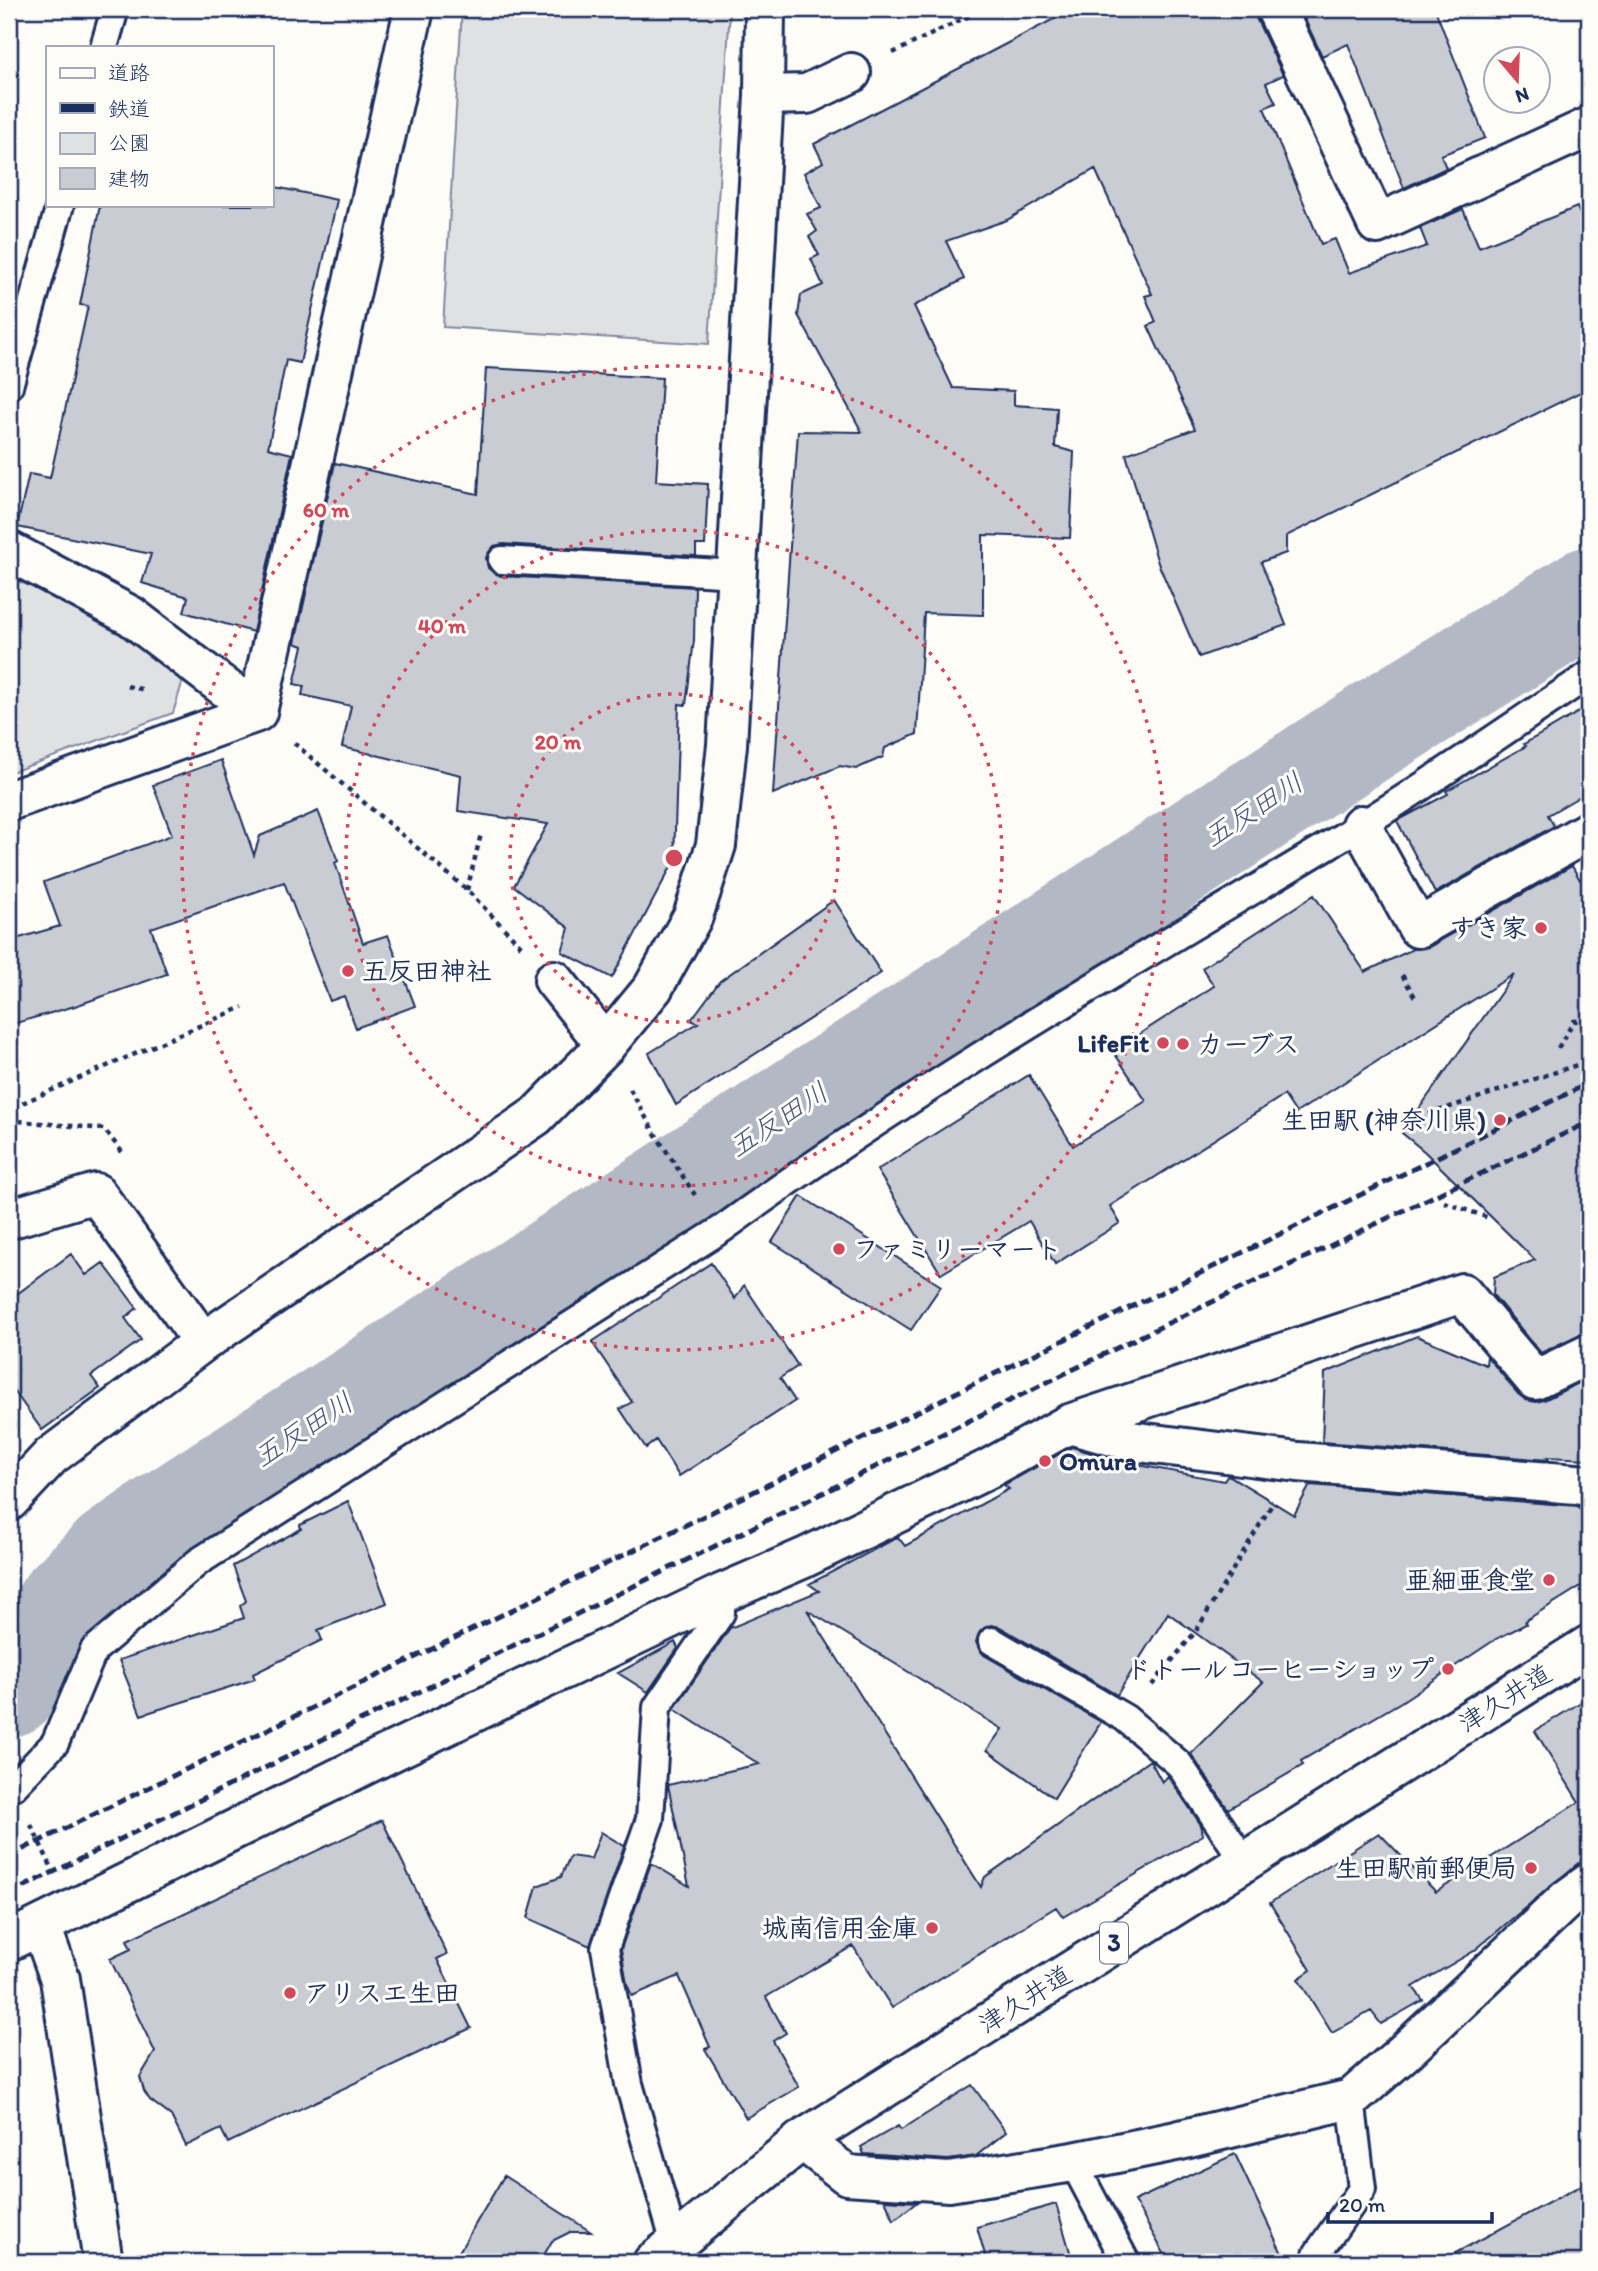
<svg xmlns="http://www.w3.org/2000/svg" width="1598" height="2271" font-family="Itim,'Klee One',sans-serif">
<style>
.green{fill:#e0e1e3;stroke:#7e88a0;stroke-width:2}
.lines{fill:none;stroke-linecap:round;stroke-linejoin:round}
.river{stroke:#b3b8c5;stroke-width:98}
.building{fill:#c9ccd3;stroke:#1b2f5e;stroke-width:2}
.service-casing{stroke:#1b2f5e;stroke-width:32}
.minor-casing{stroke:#1b2f5e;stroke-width:44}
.primary-casing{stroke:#1b2f5e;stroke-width:44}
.path{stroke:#1b2f5e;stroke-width:4.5;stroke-dasharray:5 5;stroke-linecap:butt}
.service{stroke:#fdfcf7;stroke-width:26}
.minor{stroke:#fdfcf7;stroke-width:38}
.primary{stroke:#fdfcf7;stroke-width:38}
.rail{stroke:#1b2f5e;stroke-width:5;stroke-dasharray:10 5;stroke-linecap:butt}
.ring{fill:none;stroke:#d1495b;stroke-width:3.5;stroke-dasharray:3.5 7}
.poi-dot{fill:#d1495b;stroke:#fdfcf7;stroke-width:2.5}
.labels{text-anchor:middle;stroke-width:6;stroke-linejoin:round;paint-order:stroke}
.shield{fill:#fdfcf7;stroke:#5f6c8c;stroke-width:2}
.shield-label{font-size:24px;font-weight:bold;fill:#1b2f5e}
.poi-label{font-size:26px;font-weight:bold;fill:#1b2f5e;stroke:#fdfcf7;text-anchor:end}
.street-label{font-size:26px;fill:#1b2f5e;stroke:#fdfcf7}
.water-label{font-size:28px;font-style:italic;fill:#49587d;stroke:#fdfcf7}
.centre{fill:#d1495b;stroke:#fdfcf7;stroke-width:3.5}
.ring-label{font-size:21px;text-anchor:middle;font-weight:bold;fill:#d1495b;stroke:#fdfcf7;stroke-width:6;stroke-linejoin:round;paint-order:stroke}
</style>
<rect width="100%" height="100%" fill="#fdfcf7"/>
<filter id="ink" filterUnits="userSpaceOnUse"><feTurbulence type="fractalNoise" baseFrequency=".0143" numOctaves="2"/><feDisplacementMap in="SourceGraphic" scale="14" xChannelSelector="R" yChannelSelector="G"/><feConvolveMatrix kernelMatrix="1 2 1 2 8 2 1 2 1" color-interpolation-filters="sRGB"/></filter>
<g filter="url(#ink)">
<path class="green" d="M 462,9 L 730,9 L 709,344 L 443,327 Z
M 9,578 L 55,595 L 119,628 L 184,677 L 173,713 L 9,773 Z"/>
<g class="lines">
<path class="river" d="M 9,1688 L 19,1677 L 67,1602 L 114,1555 L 163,1521 L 1378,727 L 1589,596"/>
</g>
<path class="building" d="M 1073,9 L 1254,9 L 1256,18 L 1283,75 L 1266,83 L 1276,103 L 1264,108 L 1321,244 L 1335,239 L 1349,273 L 1427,246 L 1420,228 L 1463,209 L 1479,247 L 1577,207 L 1589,236 L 1589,388 L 1286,536 L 1286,553 L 1261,562 L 1286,625 L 1199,657 L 1158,563 L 1126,454 L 1195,429 L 1148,326 L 1156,322 L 1145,296 L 1152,294 L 1095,169 L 1007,220 L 946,241 L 964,279 L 914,306 L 953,388 L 1014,391 L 1014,405 L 1057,408 L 1055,447 L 1074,452 L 1070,538 L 983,535 L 983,615 L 924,613 L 917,734 L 885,748 L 883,757 L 856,769 L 840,766 L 773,794 L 798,431 L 862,432 L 798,315 L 801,295 L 823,285 L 811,259 L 819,255 L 809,237 L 817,231 L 807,214 L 821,208 L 804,173 L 823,162 L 814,144 Z
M 1300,9 L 1435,9 L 1485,138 L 1441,155 L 1446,168 L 1404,188 L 1348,44 L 1322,56 Z
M 271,186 L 337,200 L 300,363 L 286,360 L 268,448 L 292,454 L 253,632 L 184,612 L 188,597 L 142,583 L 151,554 L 17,527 L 29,474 L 50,478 L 88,306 L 80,305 L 100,205 L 271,205 Z
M 486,368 L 662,378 L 656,481 L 708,484 L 705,545 L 696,545 L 696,556 L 503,544 L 494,546 L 489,552 L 486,558 L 488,568 L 494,573 L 501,576 L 695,587 L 694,640 L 686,705 L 679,704 L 674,861 L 612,978 L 562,952 L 569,928 L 514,886 L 548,824 L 458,811 L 461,775 L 342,747 L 351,706 L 302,695 L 304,686 L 294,684 L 303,646 L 295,643 L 335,463 L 478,494 Z
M 1589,706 L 1589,791 L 1548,815 L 1554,826 L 1435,893 L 1397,821 L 1448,794 L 1446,791 L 1526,746 L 1524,744 Z
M 221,760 L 254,855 L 260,836 L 318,811 L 338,861 L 335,863 L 363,943 L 388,935 L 415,1006 L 356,1028 L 344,996 L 330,1001 L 284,882 L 151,928 L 167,974 L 75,1006 L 9,1025 L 9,941 L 60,926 L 44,882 L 172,835 L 153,785 Z
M 1572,866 L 1580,880 L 1589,867 L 1589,1332 L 1580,1334 L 1541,1353 L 1493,1295 L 1494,1277 L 1535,1260 L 1425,1152 L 1402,1133 L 1514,974 L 1296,1113 L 1284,1095 L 1110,1206 L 1120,1223 L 1055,1264 L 1029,1221 L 941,1274 L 877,1170 L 1029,1075 L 1073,1146 L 1146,1101 L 1113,1051 L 1214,986 L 1202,968 L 1314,895 L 1365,972 L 1413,949 L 1429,947 Z
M 834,900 L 881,973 L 676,1105 L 649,1053 L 698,1023 L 691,1020 L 720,981 Z
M 801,1196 L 941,1286 L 911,1330 L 772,1242 Z
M 71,1254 L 86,1275 L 103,1263 L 137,1308 L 125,1318 L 141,1340 L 91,1376 L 100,1388 L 42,1430 L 9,1384 L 9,1300 Z
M 711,1263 L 735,1299 L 744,1285 L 798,1366 L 780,1378 L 795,1401 L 679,1476 L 656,1440 L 646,1448 L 620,1409 L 632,1402 L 592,1342 Z
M 1417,1336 L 1486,1365 L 1487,1356 L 1518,1394 L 1526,1400 L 1536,1402 L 1544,1400 L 1589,1378 L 1589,1459 L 1547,1457 L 1549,1460 L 1322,1442 L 1325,1373 Z
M 1072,1447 L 1132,1466 L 1133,1464 L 1224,1481 L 1228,1475 L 1230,1476 L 1294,1515 L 1310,1485 L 1578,1506 L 1589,1524 L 1589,1581 L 1525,1621 L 1526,1624 L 1496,1639 L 1401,1702 L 1301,1761 L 1303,1765 L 1228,1809 L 1191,1754 L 1263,1682 L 1168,1613 L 1117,1695 L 1000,1627 L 991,1625 L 984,1628 L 979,1633 L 976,1642 L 979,1649 L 984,1655 L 1101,1722 L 1054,1798 L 987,1750 L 1002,1729 L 807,1610 L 981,1887 L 985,1877 L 1150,1760 L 1162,1782 L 1168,1776 L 1201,1825 L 1203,1835 L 1063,1917 L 1056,1907 L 892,2008 L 853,1946 L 766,1997 L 786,2033 L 773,2041 L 799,2087 L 746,2118 L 705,2049 L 710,2047 L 679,1976 L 632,1996 L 627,1984 L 621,1949 L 651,1863 L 689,1886 L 668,1785 L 759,1764 L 674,1709 L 730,1628 L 819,1591 L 809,1584 L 898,1537 L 905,1546 L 1009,1489 L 1004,1485 Z
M 348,1501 L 387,1603 L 318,1630 L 322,1640 L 253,1674 L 255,1679 L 141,1715 L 119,1660 L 244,1618 L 240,1606 L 246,1601 L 233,1566 L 301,1529 L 300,1525 Z
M 675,1642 L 678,1648 L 648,1692 L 618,1673 Z
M 1589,1697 L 1589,1854 L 1474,1951 L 1413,1987 L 1423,2000 L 1381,2024 L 1371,2011 L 1332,2033 L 1298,1979 L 1311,1970 L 1270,1903 L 1379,1833 L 1436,1892 L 1579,1802 L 1535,1731 Z
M 382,1820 L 447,1954 L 437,1959 L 471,2028 L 228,2143 L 221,2129 L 186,2146 L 171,2116 L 150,2100 L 144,2091 L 140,2077 L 155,2052 L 110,1959 L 131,1949 L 127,1940 Z
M 601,1832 L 624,1846 L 590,1946 L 528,1918 L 537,1886 L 561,1877 L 570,1856 L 591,1859 Z
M 972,2085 L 1006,2132 L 976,2156 L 948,2160 L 864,2154 L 861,2147 L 898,2126 L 901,2130 Z
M 1235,2154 L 1286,2262 L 1169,2262 L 1134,2201 Z
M 504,2176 L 582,2226 L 591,2232 L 570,2232 L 552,2241 L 540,2262 L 453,2262 Z
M 1589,2181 L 1589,2262 L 1439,2262 Z
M 885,2200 L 917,2202 L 894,2220 Z
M 1056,2204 L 1073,2262 L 987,2262 L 977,2227 Z"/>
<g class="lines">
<defs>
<path id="service" d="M 104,47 L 115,9
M 9,386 L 60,205
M 502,560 L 737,574
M 992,1641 L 1125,1718 L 1179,1764 L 1244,1861
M 9,1780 L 14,1786 L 55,1743 L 94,1650 L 198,1562 L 722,1229 C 925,1081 1145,956 1360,826 C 1438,778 1513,725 1589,675
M 1073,2162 L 1126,2262
M 675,2244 L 629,2084 L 605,1948 L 650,1819 L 657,1707 L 721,1613 L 721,1594
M 1317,2254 L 1362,2189 L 1351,2099"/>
<path id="minor" d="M 1276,9 L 1377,224 L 1589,127
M 764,95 L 807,94 L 851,73
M 9,551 L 131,616 L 257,712
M 257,712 L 414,9
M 9,801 L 257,712
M 1361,825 L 1418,928 L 1589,831
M 554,980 L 606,1045
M 9,1219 L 96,1193 L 203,1342
M 1069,1424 L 1130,1441 L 1298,1462 L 1589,1485
M 9,1501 L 51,1456 L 203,1342 L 536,1116 L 606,1045 L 653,988 L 693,916 L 716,845 L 727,745 L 764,95 L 765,9
M 41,1926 L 60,1979 L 103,2262
M 9,1941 L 391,1752 L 721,1594 L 804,1558 L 988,1469 L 1069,1424 L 1462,1293 L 1535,1380 L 1589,1354
M 802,2140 L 847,2175 L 949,2182 L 1073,2162 L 1176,2141 L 1351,2099 L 1408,2049 L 1567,1899 L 1589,1883"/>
<path id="primary" d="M 653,2262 L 802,2140 L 1589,1645"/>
</defs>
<use href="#service" class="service-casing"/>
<use href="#minor" class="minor-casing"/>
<use href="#primary" class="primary-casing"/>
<path class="path" d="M 893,53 L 983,9
M 127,686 L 145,690
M 294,743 L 467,890 L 522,947
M 467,890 L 481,834
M 1402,975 L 1415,997
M 1558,1048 L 1574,1021 L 1589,1020
M 630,1089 L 654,1132 L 695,1195
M 1429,1114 L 1589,1061
M 122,1152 L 104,1129 L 19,1121 L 13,1107 L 243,1007
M 1444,1202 L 1489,1218
M 1152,1685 L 1196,1631 L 1271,1506
M 31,1825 L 52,1868"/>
<use href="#service" class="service"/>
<use href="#minor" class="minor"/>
<use href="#primary" class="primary"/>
<path class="rail" d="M 9,1856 L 1589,1083
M 9,1894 L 1137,1338 L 1589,1122"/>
</g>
</g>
<g class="ring">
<circle cx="674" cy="858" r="164"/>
<circle cx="674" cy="858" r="328"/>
<circle cx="674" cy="858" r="492"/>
</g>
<g class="poi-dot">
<circle cx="1541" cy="928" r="7"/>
<circle cx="348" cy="971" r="7"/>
<circle cx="1163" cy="1043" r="7"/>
<circle cx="1183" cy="1044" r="7"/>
<circle cx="1500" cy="1120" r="7"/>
<circle cx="839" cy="1249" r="7"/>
<circle cx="1045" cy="1461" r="7"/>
<circle cx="1549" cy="1580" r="7"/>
<circle cx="1448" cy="1669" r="7"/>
<circle cx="1531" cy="1868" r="7"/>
<circle cx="932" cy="1928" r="7"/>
<circle cx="290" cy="1993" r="7"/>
</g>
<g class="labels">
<rect class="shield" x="1100" y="1922.5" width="28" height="41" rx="5"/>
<g class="shield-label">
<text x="1114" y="1951">3</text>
</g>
<g class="poi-label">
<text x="1527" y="937">すき家</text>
<text x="362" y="980" text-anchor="start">五反田神社</text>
<text x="1149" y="1052">LifeFit</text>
<text x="1197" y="1053" text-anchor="start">カーブス</text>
<text x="1486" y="1129">生田駅 (神奈川県)</text>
<text x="853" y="1258" text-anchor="start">ファミリーマート</text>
<text x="1059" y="1470" text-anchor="start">Omura</text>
<text x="1535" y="1589">亜細亜食堂</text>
<text x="1434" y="1678">ドトールコーヒーショップ</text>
<text x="1517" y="1877">生田駅前郵便局</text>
<text x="918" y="1937">城南信用金庫</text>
<text x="304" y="2002" text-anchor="start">アリスエ生田</text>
</g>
<g class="street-label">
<text transform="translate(1505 1698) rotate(-32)" y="9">津久井道</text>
<text transform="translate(1025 1999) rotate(-32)" y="9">津久井道</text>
</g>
<g class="water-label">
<text transform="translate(1253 809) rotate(-33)" y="10">五反田川</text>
<text transform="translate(778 1119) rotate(-33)" y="10">五反田川</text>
<text transform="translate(303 1429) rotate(-33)" y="10">五反田川</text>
</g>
</g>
<circle cx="674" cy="858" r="10" class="centre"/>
<g class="ring-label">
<text x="326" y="517">60 m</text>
<text x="442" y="633">40 m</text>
<text x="558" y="749">20 m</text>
</g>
<rect width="1598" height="2271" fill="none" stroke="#fdfcf7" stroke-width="35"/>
<rect x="18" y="18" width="1563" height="2236" fill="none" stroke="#1b2f5e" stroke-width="2.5" filter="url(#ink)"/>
<rect x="46" y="46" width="228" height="161" fill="#fdfcf7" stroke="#a3aaba" stroke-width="2"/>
<rect x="60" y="68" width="35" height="10" fill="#fdfcf7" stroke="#a3aaba" stroke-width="2"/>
<text x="108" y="80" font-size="21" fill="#1b2f5e">道路</text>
<rect x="60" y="103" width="35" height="10" fill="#1b2f5e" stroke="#a3aaba" stroke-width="2"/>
<text x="108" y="116" font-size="21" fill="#1b2f5e">鉄道</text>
<rect x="60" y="133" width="35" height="21" fill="#e0e1e3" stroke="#a3aaba" stroke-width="2"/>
<text x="108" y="150" font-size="21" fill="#1b2f5e">公園</text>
<rect x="60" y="168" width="35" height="21" fill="#c9ccd3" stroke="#a3aaba" stroke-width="2"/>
<text x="108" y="186" font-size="21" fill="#1b2f5e">建物</text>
<g transform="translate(1517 80) rotate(161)"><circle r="33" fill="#fdfcf7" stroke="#a3aaba" stroke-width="2"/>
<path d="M0-5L12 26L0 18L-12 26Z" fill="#d1495b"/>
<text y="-10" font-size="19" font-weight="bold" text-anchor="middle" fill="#1b2f5e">N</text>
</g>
<path d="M1328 2212v10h164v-10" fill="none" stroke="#1b2f5e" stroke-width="3.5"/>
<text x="1339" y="2212" font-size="21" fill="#1b2f5e" stroke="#fdfcf7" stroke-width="5" paint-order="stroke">20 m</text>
</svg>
